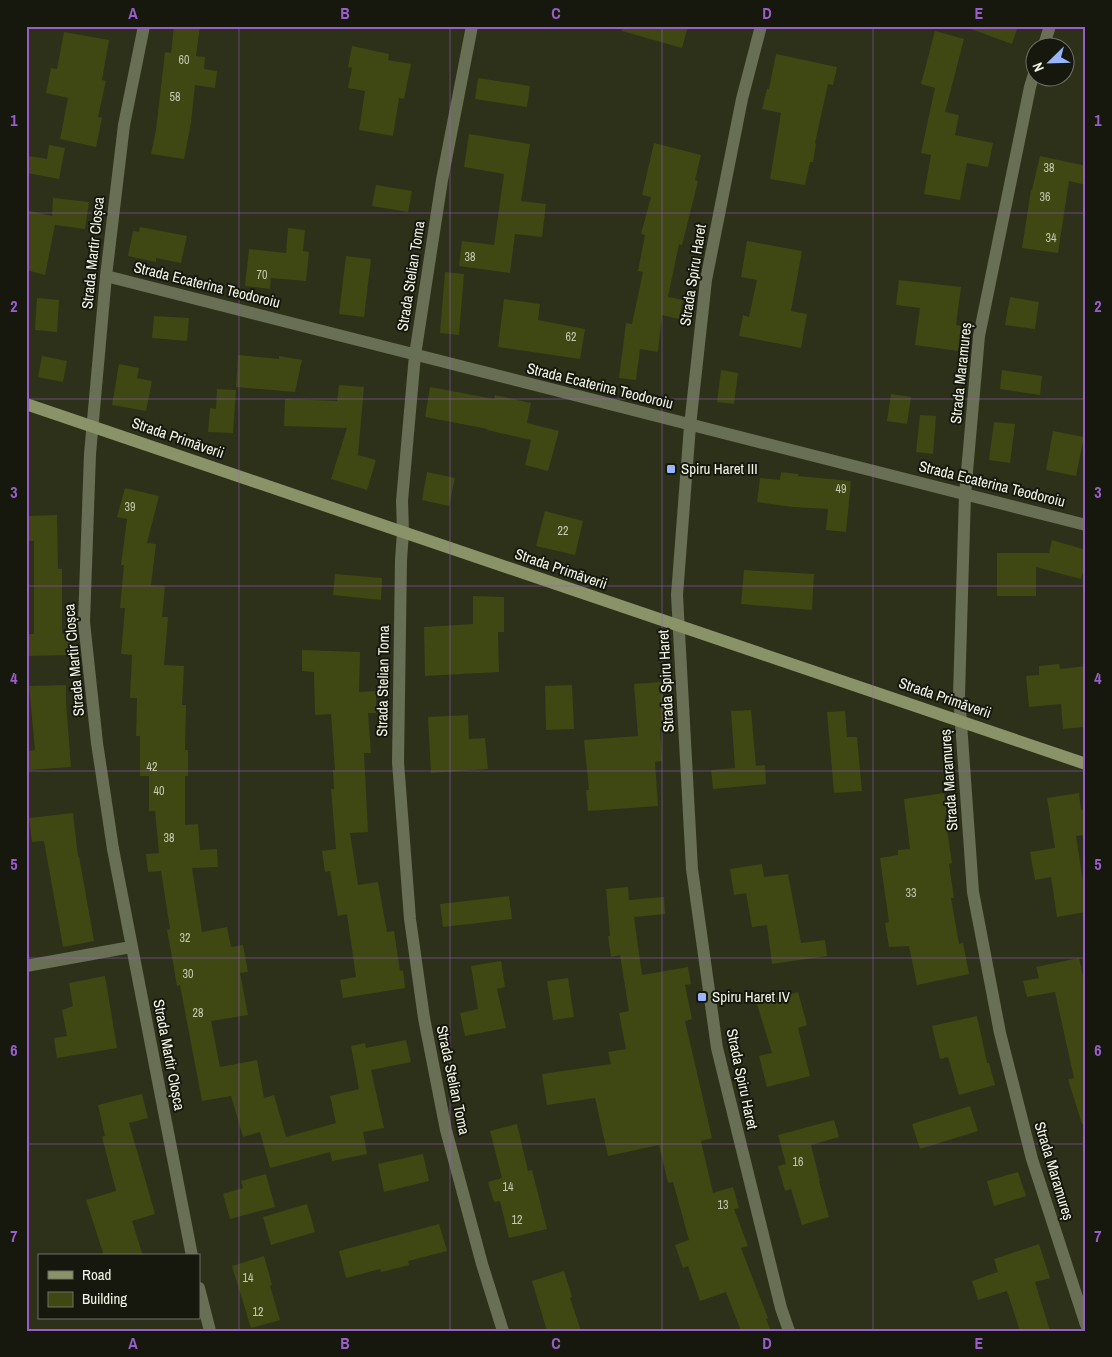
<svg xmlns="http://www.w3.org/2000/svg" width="1112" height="1357" font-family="'Archivo Narrow',sans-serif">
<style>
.building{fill:#3f4712}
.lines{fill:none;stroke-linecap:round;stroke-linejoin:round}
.minor{stroke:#696f54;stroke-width:12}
.secondary{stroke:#8a9367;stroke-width:12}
.grid{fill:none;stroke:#995ec9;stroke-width:1;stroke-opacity:0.55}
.poi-dot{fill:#99b5fd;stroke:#16180e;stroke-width:2}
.labels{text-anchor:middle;stroke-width:4;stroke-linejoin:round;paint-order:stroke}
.number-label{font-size:12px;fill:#c5cab2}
.street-label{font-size:15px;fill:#f2f6e7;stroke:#16180e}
.poi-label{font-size:15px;fill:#f2f6e7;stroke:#16180e;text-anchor:start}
.neatline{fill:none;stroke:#995ec9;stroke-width:2}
.grid-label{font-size:16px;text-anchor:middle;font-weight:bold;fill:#995ec9}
</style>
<rect width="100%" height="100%" fill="#2d311a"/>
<path class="building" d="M 174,26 L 200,26 L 196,56 L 205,57 L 204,69 L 217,71 L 215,88 L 195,85 L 191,123 L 184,159 L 151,154 L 156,130 L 165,52 L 171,53 Z
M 622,26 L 688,26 L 682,48 L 622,31 Z
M 968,26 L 1018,26 L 1012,44 L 968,28 Z
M 935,31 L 964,39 L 945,112 L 959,115 L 955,135 L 993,143 L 988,167 L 967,163 L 960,200 L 924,194 L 931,155 L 921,153 L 935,88 L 921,84 Z
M 64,32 L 109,40 L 102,80 L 106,81 L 98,117 L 102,118 L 96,147 L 60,139 L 68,98 L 46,93 L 51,68 L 57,69 Z
M 352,46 L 389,54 L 388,60 L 411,64 L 404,99 L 399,98 L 393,136 L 359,130 L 365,91 L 348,88 L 352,68 L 348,67 Z
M 776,54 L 837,67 L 833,85 L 828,84 L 815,143 L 816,144 L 813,162 L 810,162 L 805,185 L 770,179 L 781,113 L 762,109 L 767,89 L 769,89 Z
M 478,78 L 530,86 L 527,107 L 475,99 Z
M 469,134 L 530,144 L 521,201 L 546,204 L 542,237 L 515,234 L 510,273 L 459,266 L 462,241 L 494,245 L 504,174 L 464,167 Z
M 654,143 L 701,155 L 695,180 L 698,181 L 682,245 L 679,244 L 668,297 L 683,300 L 679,319 L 662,315 L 658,352 L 640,349 L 636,380 L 619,378 L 626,323 L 632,324 L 643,272 L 638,271 L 645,235 L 641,234 L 651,197 L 642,195 Z
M 49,145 L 65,148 L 59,179 L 27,173 L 29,156 L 47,159 Z
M 1040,156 L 1086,166 L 1086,185 L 1069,181 L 1058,253 L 1022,248 L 1031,190 L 1032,190 Z
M 376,185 L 412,191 L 408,212 L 372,206 Z
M 53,198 L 89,202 L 85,229 L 55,225 L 45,275 L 26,270 L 26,210 L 52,216 Z
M 140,227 L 187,236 L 181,263 L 156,258 L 156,262 L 128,256 L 133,231 L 139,232 Z
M 288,228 L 305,230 L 303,251 L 309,252 L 306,281 L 271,278 L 270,289 L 245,286 L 249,249 L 286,253 Z
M 747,241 L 802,251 L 791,311 L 807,314 L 801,348 L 739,336 L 743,315 L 749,317 L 757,280 L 741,277 Z
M 346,256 L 371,259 L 364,317 L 339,314 Z
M 445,272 L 464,274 L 459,335 L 440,333 Z
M 899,280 L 961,287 L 956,325 L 961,326 L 958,351 L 915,345 L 920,308 L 896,305 Z
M 1010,297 L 1039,302 L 1035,329 L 1005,325 Z
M 37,298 L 59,300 L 57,332 L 35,330 Z
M 504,299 L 540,304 L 538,320 L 585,329 L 580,359 L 498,347 Z
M 154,316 L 189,318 L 187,341 L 152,338 Z
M 238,355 L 279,359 L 279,356 L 302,360 L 295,392 L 236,387 Z
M 42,356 L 67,361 L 63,382 L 38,377 Z
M 119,364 L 139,368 L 137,378 L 152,381 L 146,411 L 112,405 Z
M 721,370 L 738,373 L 734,404 L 717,402 Z
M 1002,370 L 1042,376 L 1040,395 L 1000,389 Z
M 339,385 L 364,387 L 358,455 L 376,460 L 367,490 L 331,479 L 347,428 L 284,426 L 285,399 L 337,401 Z
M 430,387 L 494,399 L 495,395 L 531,403 L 527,423 L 559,431 L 548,471 L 525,465 L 531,440 L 487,430 L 488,429 L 425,417 Z
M 217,389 L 236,390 L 233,433 L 208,432 L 210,408 L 216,409 Z
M 891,394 L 911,397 L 907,424 L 887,421 Z
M 920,415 L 936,416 L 933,454 L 916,452 Z
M 994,422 L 1015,424 L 1010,463 L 989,460 Z
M 1053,431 L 1084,437 L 1076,476 L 1046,470 Z
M 427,472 L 455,478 L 449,506 L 422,500 Z
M 781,472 L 798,474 L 798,476 L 851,481 L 846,532 L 826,530 L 828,509 L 793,507 L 757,502 L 760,478 L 780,480 Z
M 125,488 L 159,496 L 147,543 L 156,544 L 151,585 L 165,586 L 162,617 L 168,617 L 164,665 L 184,666 L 182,705 L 186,705 L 185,750 L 188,750 L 188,776 L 185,776 L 185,825 L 198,824 L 200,850 L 217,849 L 218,867 L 192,868 L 202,932 L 227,927 L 231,947 L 243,945 L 248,972 L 240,973 L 248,1015 L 211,1021 L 220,1067 L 257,1060 L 264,1098 L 274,1095 L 286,1137 L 336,1123 L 330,1096 L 359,1089 L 351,1046 L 365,1043 L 366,1048 L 406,1040 L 411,1062 L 371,1070 L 384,1128 L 363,1132 L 367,1154 L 332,1161 L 330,1152 L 270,1168 L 260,1132 L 243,1137 L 231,1096 L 202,1101 L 180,985 L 177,986 L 174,968 L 167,930 L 170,929 L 161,871 L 148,872 L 146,854 L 159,853 L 155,811 L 149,811 L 149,776 L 140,776 L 140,736 L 136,736 L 137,698 L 130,698 L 132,655 L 121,654 L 125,608 L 120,608 L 124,565 L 121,565 L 127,519 L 117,517 Z
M 545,511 L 583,521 L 575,555 L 536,546 Z
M 57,515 L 58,569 L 62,569 L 62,634 L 70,634 L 71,655 L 28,656 L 28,634 L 34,634 L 34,541 L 26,541 L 26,516 Z
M 1052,540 L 1086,550 L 1086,563 L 1081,579 L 1036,567 L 1036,596 L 997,596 L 997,553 L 1049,553 Z
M 744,570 L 814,574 L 812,610 L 741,604 Z
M 335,574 L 382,578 L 381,600 L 333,595 Z
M 473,596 L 504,597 L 504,632 L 498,632 L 499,672 L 425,676 L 424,627 L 473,624 Z
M 302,650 L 360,652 L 359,692 L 376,691 L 376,713 L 368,713 L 371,753 L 364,753 L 368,832 L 350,833 L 358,885 L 378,882 L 387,932 L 394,931 L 400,971 L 403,970 L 405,988 L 343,998 L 340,980 L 356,977 L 347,914 L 338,916 L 330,871 L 325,872 L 322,851 L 336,849 L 331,789 L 334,789 L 333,770 L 335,770 L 331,714 L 315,715 L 314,672 L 302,671 Z
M 1059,664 L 1060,669 L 1086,666 L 1086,727 L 1063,729 L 1061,704 L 1029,707 L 1026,676 L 1039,675 L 1039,666 Z
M 662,682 L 665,728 L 660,728 L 662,761 L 655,762 L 658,806 L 588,811 L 586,790 L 589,790 L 584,740 L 638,736 L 634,684 Z
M 66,685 L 66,702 L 71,767 L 29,770 L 28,751 L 35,750 L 29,686 Z
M 572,685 L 574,729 L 546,730 L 545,686 Z
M 751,710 L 756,766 L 765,765 L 766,784 L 713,789 L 711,770 L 735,768 L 731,711 Z
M 845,711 L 847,737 L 857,737 L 862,791 L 834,793 L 827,712 Z
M 468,715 L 469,739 L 485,738 L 488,769 L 431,773 L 428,717 Z
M 944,793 L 947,816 L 945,816 L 952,863 L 949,864 L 954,898 L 951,898 L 959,944 L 963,943 L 969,974 L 917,985 L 909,946 L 889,947 L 885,923 L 889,922 L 880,858 L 898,855 L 898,850 L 910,849 L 904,799 Z
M 1079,793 L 1081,810 L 1086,809 L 1086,835 L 1076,836 L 1083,881 L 1086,880 L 1086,912 L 1057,917 L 1051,877 L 1035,880 L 1030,852 L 1055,848 L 1047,798 Z
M 73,813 L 78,857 L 79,856 L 94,941 L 63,947 L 44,841 L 32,842 L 29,818 Z
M 762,864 L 764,877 L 788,874 L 801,943 L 825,940 L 827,956 L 772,964 L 767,925 L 752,927 L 746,893 L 734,895 L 730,869 Z
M 628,887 L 629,900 L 664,897 L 665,914 L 634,917 L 642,975 L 688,967 L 691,984 L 685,985 L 692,1019 L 685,1021 L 712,1138 L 701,1141 L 713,1193 L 733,1187 L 739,1208 L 734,1209 L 748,1246 L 741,1248 L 768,1318 L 766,1319 L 771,1331 L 741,1331 L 726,1292 L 700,1301 L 688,1266 L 683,1268 L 675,1245 L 689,1240 L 673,1182 L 668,1183 L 659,1145 L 608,1156 L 595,1098 L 547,1105 L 542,1074 L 611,1064 L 608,1052 L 626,1049 L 619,1013 L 629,1011 L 620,955 L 611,957 L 608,936 L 610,936 L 606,889 Z
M 509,896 L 512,919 L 443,927 L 440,904 Z
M 1079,958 L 1086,990 L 1086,1124 L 1082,1124 L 1068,1079 L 1074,1078 L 1055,992 L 1027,997 L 1023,981 L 1039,978 L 1036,967 Z
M 501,961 L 505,987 L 497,989 L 506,1028 L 465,1036 L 460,1013 L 478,1009 L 471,966 Z
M 105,976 L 117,1048 L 57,1058 L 54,1038 L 67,1036 L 62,1010 L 73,1006 L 69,983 Z
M 568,978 L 574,1017 L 553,1020 L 547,981 Z
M 798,992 L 807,1025 L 798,1028 L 810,1076 L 767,1087 L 759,1056 L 772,1053 L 757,1004 Z
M 977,1016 L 987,1063 L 989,1063 L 995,1085 L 959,1095 L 948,1057 L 940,1059 L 932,1026 Z
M 142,1094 L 148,1118 L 129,1123 L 155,1214 L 132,1221 L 143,1256 L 104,1256 L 86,1200 L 116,1191 L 102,1137 L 105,1136 L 98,1105 Z
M 970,1106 L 978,1131 L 920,1149 L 912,1124 Z
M 834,1120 L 839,1137 L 811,1145 L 820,1181 L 819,1181 L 829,1217 L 802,1225 L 791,1189 L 785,1191 L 778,1166 L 786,1164 L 778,1135 Z
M 517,1124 L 528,1171 L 532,1170 L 547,1229 L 509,1238 L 500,1201 L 494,1202 L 488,1182 L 502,1178 L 490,1131 Z
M 423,1154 L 429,1181 L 384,1192 L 378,1164 Z
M 1018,1172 L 1026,1196 L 994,1206 L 987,1181 Z
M 266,1174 L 275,1207 L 230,1219 L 223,1194 L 243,1188 L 241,1181 Z
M 307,1204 L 315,1232 L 271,1245 L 263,1217 Z
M 439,1224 L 447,1251 L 408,1261 L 409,1265 L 381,1272 L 380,1269 L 346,1278 L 339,1251 Z
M 1039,1244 L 1050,1278 L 1035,1282 L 1050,1331 L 1020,1331 L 1007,1291 L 978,1300 L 972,1281 L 998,1272 L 994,1259 Z
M 264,1256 L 272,1285 L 270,1286 L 280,1320 L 251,1328 L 232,1266 Z
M 564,1271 L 572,1297 L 570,1298 L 581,1331 L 547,1331 L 532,1281 Z"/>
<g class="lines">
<path class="minor" d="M 144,26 L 124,125 L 106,276 L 90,454 L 84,622 L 97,743 L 113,849 L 192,1256
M 472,26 L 442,180 L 415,355 L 402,501 L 403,532 L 401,560 L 398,762 L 410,919 L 424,1018 L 446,1130 L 482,1264 L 503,1331
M 761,26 L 742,99 L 706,280 L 690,426 L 677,595 L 692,869 L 717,1048 L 781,1308 L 789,1331
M 1043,48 L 1050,26
M 1034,74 L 1030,87 L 979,336 L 965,494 L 959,695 L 973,892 L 1000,1033 L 1032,1159 L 1086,1325
M 106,276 L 1086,525
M 26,966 L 131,947
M 199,1288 L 210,1331"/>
<path class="secondary" d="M 26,404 L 1086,764"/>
</g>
<path class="grid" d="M 239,26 L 239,1331M 450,26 L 450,1331M 662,26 L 662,1331M 873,26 L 873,1331M 26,213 L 1086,213M 26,399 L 1086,399M 26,586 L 1086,586M 26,771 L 1086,771M 26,958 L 1086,958M 26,1144 L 1086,1144"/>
<g class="poi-dot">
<rect x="666" y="464" width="10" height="10" rx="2.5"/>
<rect x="697" y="992" width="10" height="10" rx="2.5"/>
</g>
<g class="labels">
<g class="number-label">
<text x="184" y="64">60</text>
<text x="175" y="101">58</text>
<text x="1049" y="172">38</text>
<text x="1045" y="201">36</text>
<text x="1051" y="242">34</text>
<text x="470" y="261">38</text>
<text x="262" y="279">70</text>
<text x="571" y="341">62</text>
<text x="841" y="493">49</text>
<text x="130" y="511">39</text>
<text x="563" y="535">22</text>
<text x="152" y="771">42</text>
<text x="159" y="795">40</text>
<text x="169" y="842">38</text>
<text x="911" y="897">33</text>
<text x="185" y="942">32</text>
<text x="188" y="978">30</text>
<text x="198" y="1017">28</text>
<text x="798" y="1166">16</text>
<text x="508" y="1191">14</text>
<text x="723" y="1209">13</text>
<text x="517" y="1224">12</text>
<text x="248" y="1282">14</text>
<text x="258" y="1316">12</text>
</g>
<g class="street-label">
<text transform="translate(93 253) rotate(-84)" y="5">Strada Martir Cloșca</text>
<text transform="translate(693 275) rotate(-81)" y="5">Strada Spiru Haret</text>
<text transform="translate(411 276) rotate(-81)" y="5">Strada Stelian Toma</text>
<text transform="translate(207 285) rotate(14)" y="5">Strada Ecaterina Teodoroiu</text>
<text transform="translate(961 373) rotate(-84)" y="5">Strada Maramureș</text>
<text transform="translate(600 386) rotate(14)" y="5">Strada Ecaterina Teodoroiu</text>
<text transform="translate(178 438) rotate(19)" y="5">Strada Primăverii</text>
<text transform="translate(992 484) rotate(14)" y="5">Strada Ecaterina Teodoroiu</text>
<text transform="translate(561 569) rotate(19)" y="5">Strada Primăverii</text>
<text transform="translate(74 660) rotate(-95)" y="5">Strada Martir Cloșca</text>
<text transform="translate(383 681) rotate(-89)" y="5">Strada Stelian Toma</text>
<text transform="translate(666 681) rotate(-93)" y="5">Strada Spiru Haret</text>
<text transform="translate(945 698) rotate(19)" y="5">Strada Primăverii</text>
<text transform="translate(949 780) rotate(-94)" y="5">Strada Maramureș</text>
<text transform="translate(169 1055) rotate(79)" y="5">Strada Martir Cloșca</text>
<text transform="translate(742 1079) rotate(78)" y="5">Strada Spiru Haret</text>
<text transform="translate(453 1080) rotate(78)" y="5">Strada Stelian Toma</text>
<text transform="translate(1054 1171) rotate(73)" y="5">Strada Maramureș</text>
</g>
<g class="poi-label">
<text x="681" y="474">Spiru Haret III</text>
<text x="712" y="1002">Spiru Haret IV</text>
</g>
</g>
<rect width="1112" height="1357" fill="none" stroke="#16180e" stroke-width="55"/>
<rect x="38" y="1254" width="162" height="65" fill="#16180e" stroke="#6e7165"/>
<rect x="48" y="1271" width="25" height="8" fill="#8a9367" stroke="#6e7165"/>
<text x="82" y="1280" font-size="15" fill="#f2f6e7">Road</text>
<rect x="48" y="1292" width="25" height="15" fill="#3f4712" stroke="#6e7165"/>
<text x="82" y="1304" font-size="15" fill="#f2f6e7">Building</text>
<g transform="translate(1050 62) rotate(247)"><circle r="24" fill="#16180e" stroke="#6e7165"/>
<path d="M0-4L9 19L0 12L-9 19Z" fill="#99b5fd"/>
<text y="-8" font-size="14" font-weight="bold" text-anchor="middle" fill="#f2f6e7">N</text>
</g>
<rect x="28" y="28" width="1056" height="1302" class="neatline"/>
<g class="grid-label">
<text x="133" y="19">A</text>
<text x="345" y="19">B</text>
<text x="556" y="19">C</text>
<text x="767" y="19">D</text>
<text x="979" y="19">E</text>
<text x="14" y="126">1</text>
<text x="1098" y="126">1</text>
<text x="14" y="312">2</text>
<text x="1098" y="312">2</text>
<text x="14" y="498">3</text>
<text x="1098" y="498">3</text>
<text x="14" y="684">4</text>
<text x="1098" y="684">4</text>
<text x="14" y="870">5</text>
<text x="1098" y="870">5</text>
<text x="14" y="1056">6</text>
<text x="1098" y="1056">6</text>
<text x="14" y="1242">7</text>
<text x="1098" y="1242">7</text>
<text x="133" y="1349">A</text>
<text x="345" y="1349">B</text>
<text x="556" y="1349">C</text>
<text x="767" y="1349">D</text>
<text x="979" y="1349">E</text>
</g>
</svg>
